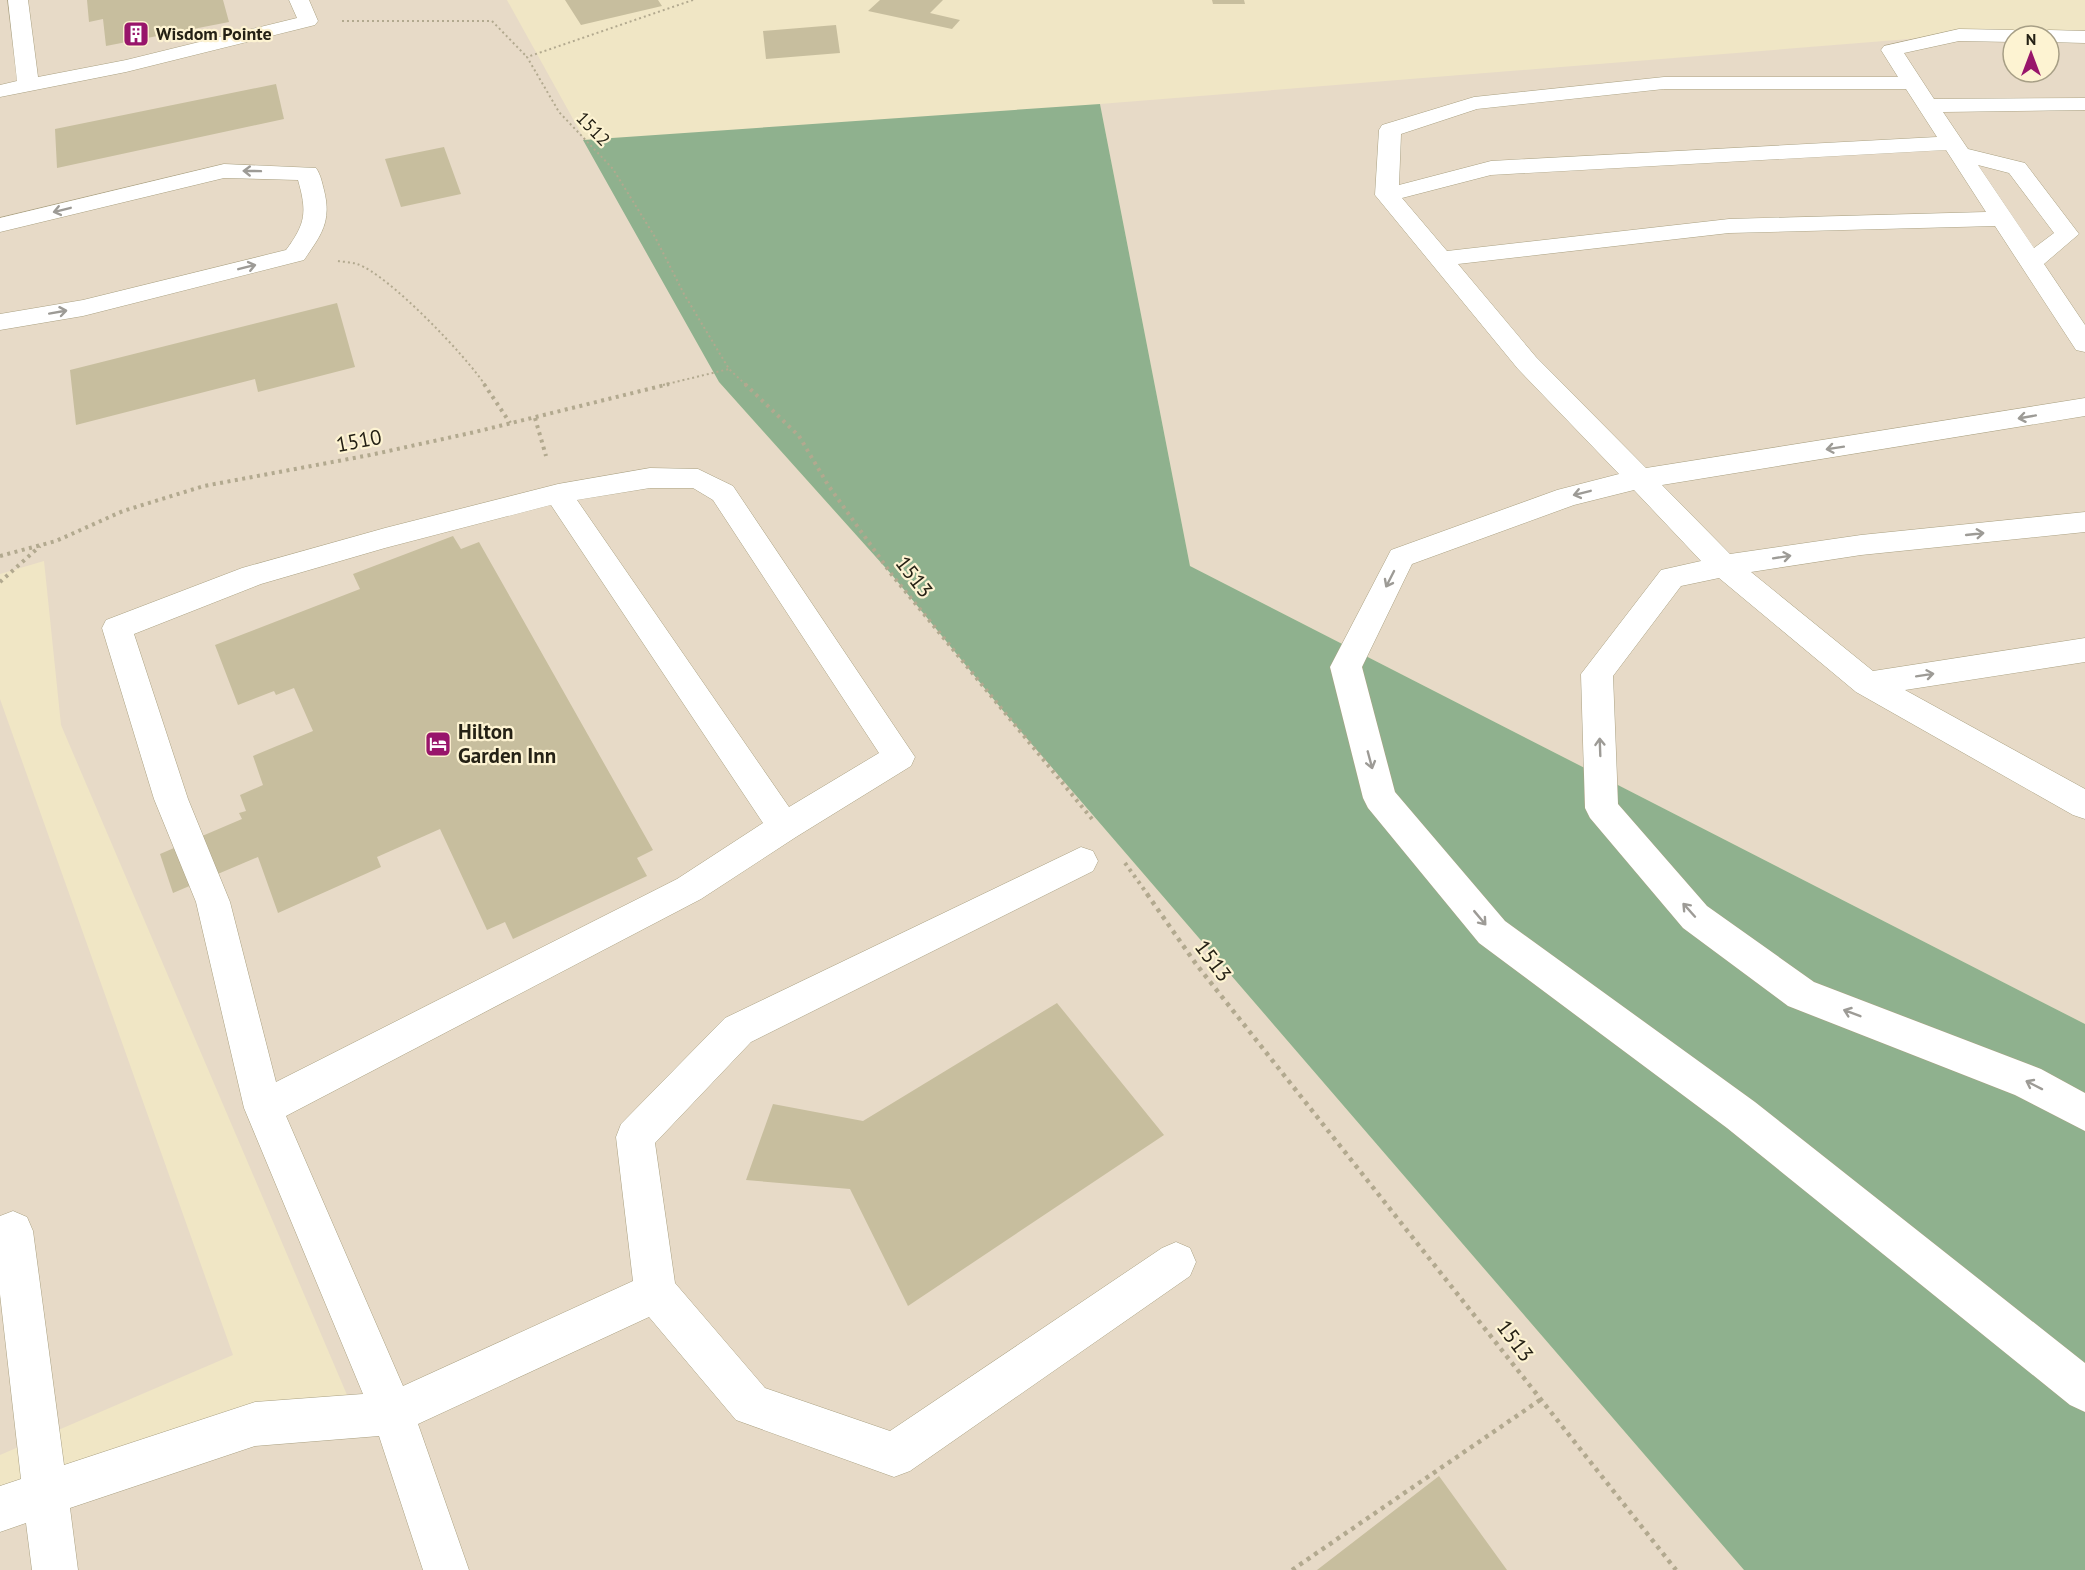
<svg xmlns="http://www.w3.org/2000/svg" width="2085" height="1570" font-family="'PT Sans',sans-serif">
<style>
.commercial{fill:#e7dac7;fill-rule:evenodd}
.forest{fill:#8fb18e}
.building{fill:#c7be9e}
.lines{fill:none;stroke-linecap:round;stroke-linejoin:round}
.minor-casing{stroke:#aaa182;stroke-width:1}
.path-far2{stroke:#b2a98f;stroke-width:2;stroke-dasharray:2 3;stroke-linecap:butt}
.path-far1{stroke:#b2a98f;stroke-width:4;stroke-dasharray:3 4.5;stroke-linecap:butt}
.path{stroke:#b2a98f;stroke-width:4.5;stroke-dasharray:4 5;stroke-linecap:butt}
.minor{fill:#fff;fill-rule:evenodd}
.oneway{stroke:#9d9b96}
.labels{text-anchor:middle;stroke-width:4.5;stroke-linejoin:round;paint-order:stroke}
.far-poi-label{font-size:18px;font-weight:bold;fill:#252115;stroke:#fdf3d2;text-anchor:start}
.far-street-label{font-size:18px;fill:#252115;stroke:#fdf3d2}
.street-label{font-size:21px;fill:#252115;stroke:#fdf3d2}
.poi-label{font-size:21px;font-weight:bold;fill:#252115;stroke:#fdf3d2;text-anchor:start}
</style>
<rect width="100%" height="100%" fill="#f0e6c5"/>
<path class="commercial" d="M 0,0 L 507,0 L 719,382 L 892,575 L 1004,712 L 1744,1570 L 0,1570 L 0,1532 L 255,1424 L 356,1416 L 61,725 L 44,561 L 0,574 Z
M 2085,30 L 2085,1024 L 1190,566 L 1100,104 L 1959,35 ZM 2013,36 L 2049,36 L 2049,72 L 2013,72 Z
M 0,699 L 233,1355 L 0,1455 Z"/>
<path class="forest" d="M 1100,104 L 1190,566 L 2085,1024 L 2085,1570 L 1744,1570 L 1004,712 L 892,575 L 719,382 L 583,140 Z"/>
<path class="building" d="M 87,0 L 223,0 L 229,22 L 106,46 L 103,19 L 89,22 Z
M 565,0 L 658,0 L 662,6 L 581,25 Z
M 880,0 L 943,0 L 930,13 L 960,20 L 952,29 L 868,11 Z
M 1212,0 L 1244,0 L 1245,4 L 1213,4 Z
M 836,25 L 840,53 L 766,59 L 763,31 Z
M 276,84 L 284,119 L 57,168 L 55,129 Z
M 444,147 L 461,194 L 401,207 L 385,159 Z
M 337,303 L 355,367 L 258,392 L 255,379 L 76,425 L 70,370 Z
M 453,536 L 461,549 L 479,542 L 653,850 L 637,858 L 647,876 L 513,939 L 505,922 L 487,930 L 440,829 L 377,857 L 381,867 L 278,913 L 258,857 L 173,893 L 160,854 L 242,819 L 239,813 L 246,811 L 240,795 L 263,785 L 253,756 L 313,731 L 294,688 L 276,695 L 274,691 L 238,705 L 215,645 L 360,589 L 353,574 Z
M 1057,1003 L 1164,1135 L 908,1306 L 850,1189 L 746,1180 L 773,1104 L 863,1121 Z
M 1439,1476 L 1507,1570 L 1317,1570 Z"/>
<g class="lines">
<defs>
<path id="minor" d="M 8,0 L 28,0 L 38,77 L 126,60 L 297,18 L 289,0 L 309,0 L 318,21 L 315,25 L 126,72 L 0,97 L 0,85 L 17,81 Z
M 1959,29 L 2013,30 L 2020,32 L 2023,36 L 2013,36 L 2013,42 L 1959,41 L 1904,53 L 1934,99 L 2085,98 L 2085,110 L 1943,112 L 1968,149 L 2025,163 L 2079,234 L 2044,264 L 2085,325 L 2085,352 L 2076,350 L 1995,226 L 1729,233 L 1458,264 L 1536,357 L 1646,468 L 2085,398 L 2085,416 L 1662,485 L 1730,554 L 1861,535 L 2085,512 L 2085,532 L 1861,555 L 1751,572 L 1873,671 L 2085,638 L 2085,662 L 1905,690 L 2085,789 L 2085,819 L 2073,815 L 1856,692 L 1719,578 L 1681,586 L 1613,676 L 1618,804 L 1707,906 L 1814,982 L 2041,1069 L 2085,1093 L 2085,1131 L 2015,1095 L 1788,1006 L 1683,928 L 1590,818 L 1585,808 L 1581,674 L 1661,570 L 1701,561 L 1634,490 L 1574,505 L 1412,564 L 1362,667 L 1395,792 L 1505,921 L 1755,1102 L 2085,1363 L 2085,1412 L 2070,1405 L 1727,1128 L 1479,943 L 1368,808 L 1363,798 L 1330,667 L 1391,550 L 1557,490 L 1619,474 L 1518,369 L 1375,195 L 1379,130 L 1382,125 L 1474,97 L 1664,77 L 1898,77 L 1881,50 L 1884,46 ZM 1664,89 L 1906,89 L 1937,137 L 1491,161 L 1399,185 L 1401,134 L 1477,109 ZM 1946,150 L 1986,212 L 1729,219 L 1447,251 L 1402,198 L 1491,175 ZM 1978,165 L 2009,173 L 2054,233 L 2034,248 Z
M 2049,30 L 2085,31 L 2085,43 L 2049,42 L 2049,36 L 2039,36 L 2042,32 Z
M 224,164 L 316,168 C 321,175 322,183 324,190 C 332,222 321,235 304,260 L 83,316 L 0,330 L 0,314 L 83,300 L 286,250 C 306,223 307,212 298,180 L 224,178 L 0,232 L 0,218 Z
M 650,468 L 698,469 L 733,486 L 915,757 L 911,766 L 796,837 L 701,899 L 286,1116 L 403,1386 L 633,1281 L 616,1137 L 621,1124 L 725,1018 L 1081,847 L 1093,851 L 1098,861 L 1093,871 L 751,1042 L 655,1143 L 675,1283 L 765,1388 L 890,1431 L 1162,1248 L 1176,1242 L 1190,1248 L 1196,1262 L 1190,1276 L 910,1471 L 894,1477 L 736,1420 L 649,1317 L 418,1424 L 469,1570 L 423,1570 L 379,1436 L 255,1446 L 70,1508 L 78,1570 L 32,1570 L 26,1523 L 0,1532 L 0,1486 L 21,1479 L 0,1294 L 0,1216 L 13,1211 L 27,1217 L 33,1231 L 64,1465 L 255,1402 L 363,1394 L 244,1108 L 196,902 L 154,799 L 102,628 L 106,620 L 242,568 L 385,528 L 558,484 ZM 650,488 L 693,488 L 713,500 L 879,753 L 789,807 L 577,500 ZM 551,505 L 763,823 L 677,879 L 276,1082 L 230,902 L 188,799 L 134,634 L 261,584 L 385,548 Z"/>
</defs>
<use href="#minor" class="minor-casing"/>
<path class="path-far2" d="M 693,0 L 527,57 L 559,112 L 613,169 L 655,237 L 684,294 L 729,369 L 746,385
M 342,21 L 492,21 L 527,57
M 338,261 C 344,262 351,262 357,264 C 388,274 467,357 485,385
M 663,385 L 729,369"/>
<path class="path-far1" d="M 484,384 L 510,423
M 745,384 L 799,436 L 828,485 L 892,575 L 1092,819
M 535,418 L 546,456
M 0,556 L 56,541 L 123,511 L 204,486 L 370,455 L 475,432 L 669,384
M 0,582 L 40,546
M 1125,863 L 1148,895"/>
<path class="path" d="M 1147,894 L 1196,964 L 1676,1570
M 1292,1570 L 1540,1400"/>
<use href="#minor" class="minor"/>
</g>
<defs><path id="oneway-shaft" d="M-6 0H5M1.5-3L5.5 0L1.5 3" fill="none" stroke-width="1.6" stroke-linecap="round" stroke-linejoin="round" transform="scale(1.5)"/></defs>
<g class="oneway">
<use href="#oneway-shaft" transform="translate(252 171) rotate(-179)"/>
<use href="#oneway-shaft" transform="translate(62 210) rotate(166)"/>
<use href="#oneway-shaft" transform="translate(247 267) rotate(-14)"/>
<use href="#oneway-shaft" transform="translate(58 312) rotate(-10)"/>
<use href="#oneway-shaft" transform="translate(2027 417) rotate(170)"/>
<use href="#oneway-shaft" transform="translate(1835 448) rotate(171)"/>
<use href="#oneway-shaft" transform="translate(1582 493) rotate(166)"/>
<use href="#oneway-shaft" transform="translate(1975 534) rotate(-6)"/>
<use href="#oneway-shaft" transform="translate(1782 557) rotate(-9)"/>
<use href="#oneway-shaft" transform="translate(1390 579) rotate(117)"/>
<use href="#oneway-shaft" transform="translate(1925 675) rotate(-9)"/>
<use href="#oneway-shaft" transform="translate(1600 747) rotate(-92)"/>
<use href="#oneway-shaft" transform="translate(1370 760) rotate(75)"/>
<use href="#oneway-shaft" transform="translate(1689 910) rotate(-132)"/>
<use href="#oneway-shaft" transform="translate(1480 918) rotate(50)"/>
<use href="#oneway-shaft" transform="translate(1852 1013) rotate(-159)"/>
<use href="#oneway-shaft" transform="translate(2034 1085) rotate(-153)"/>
</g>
<defs>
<symbol id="building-square" viewBox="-11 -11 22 22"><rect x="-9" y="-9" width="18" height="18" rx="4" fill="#98156b" stroke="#fdf3d2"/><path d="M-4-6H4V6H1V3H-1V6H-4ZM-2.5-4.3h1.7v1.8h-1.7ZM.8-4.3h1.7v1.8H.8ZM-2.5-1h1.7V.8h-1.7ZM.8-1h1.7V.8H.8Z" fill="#fff"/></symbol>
<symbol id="hotel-square" viewBox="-11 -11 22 22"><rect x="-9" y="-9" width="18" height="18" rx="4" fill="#98156b" stroke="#fdf3d2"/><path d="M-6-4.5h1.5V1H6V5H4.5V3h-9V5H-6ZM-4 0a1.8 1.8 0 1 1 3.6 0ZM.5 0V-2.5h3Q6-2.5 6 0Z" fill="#fff"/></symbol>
</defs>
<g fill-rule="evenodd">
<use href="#building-square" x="121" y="19" width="30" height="30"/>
<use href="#hotel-square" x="423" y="729" width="30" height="30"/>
</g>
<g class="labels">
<g class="far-poi-label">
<text x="156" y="40">Wisdom Pointe</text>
</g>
<g class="far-street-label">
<text transform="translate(593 129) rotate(46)" y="6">1512</text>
</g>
<g class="street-label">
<text transform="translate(359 441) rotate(-11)" y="7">1510</text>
<text transform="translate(914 577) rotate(52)" y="7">1513</text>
<text transform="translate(1213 961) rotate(53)" y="7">1513</text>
<text transform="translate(1515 1341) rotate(53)" y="7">1513</text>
</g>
<g class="poi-label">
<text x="458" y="739">Hilton<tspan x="458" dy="24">Garden Inn</tspan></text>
</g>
</g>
<g transform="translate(2031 54)"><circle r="28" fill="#fdf3d2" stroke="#a79f86" stroke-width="1.5"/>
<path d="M0-4.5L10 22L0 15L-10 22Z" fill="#98156b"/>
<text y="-9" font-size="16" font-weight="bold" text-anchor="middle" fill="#252115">N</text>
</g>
</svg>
